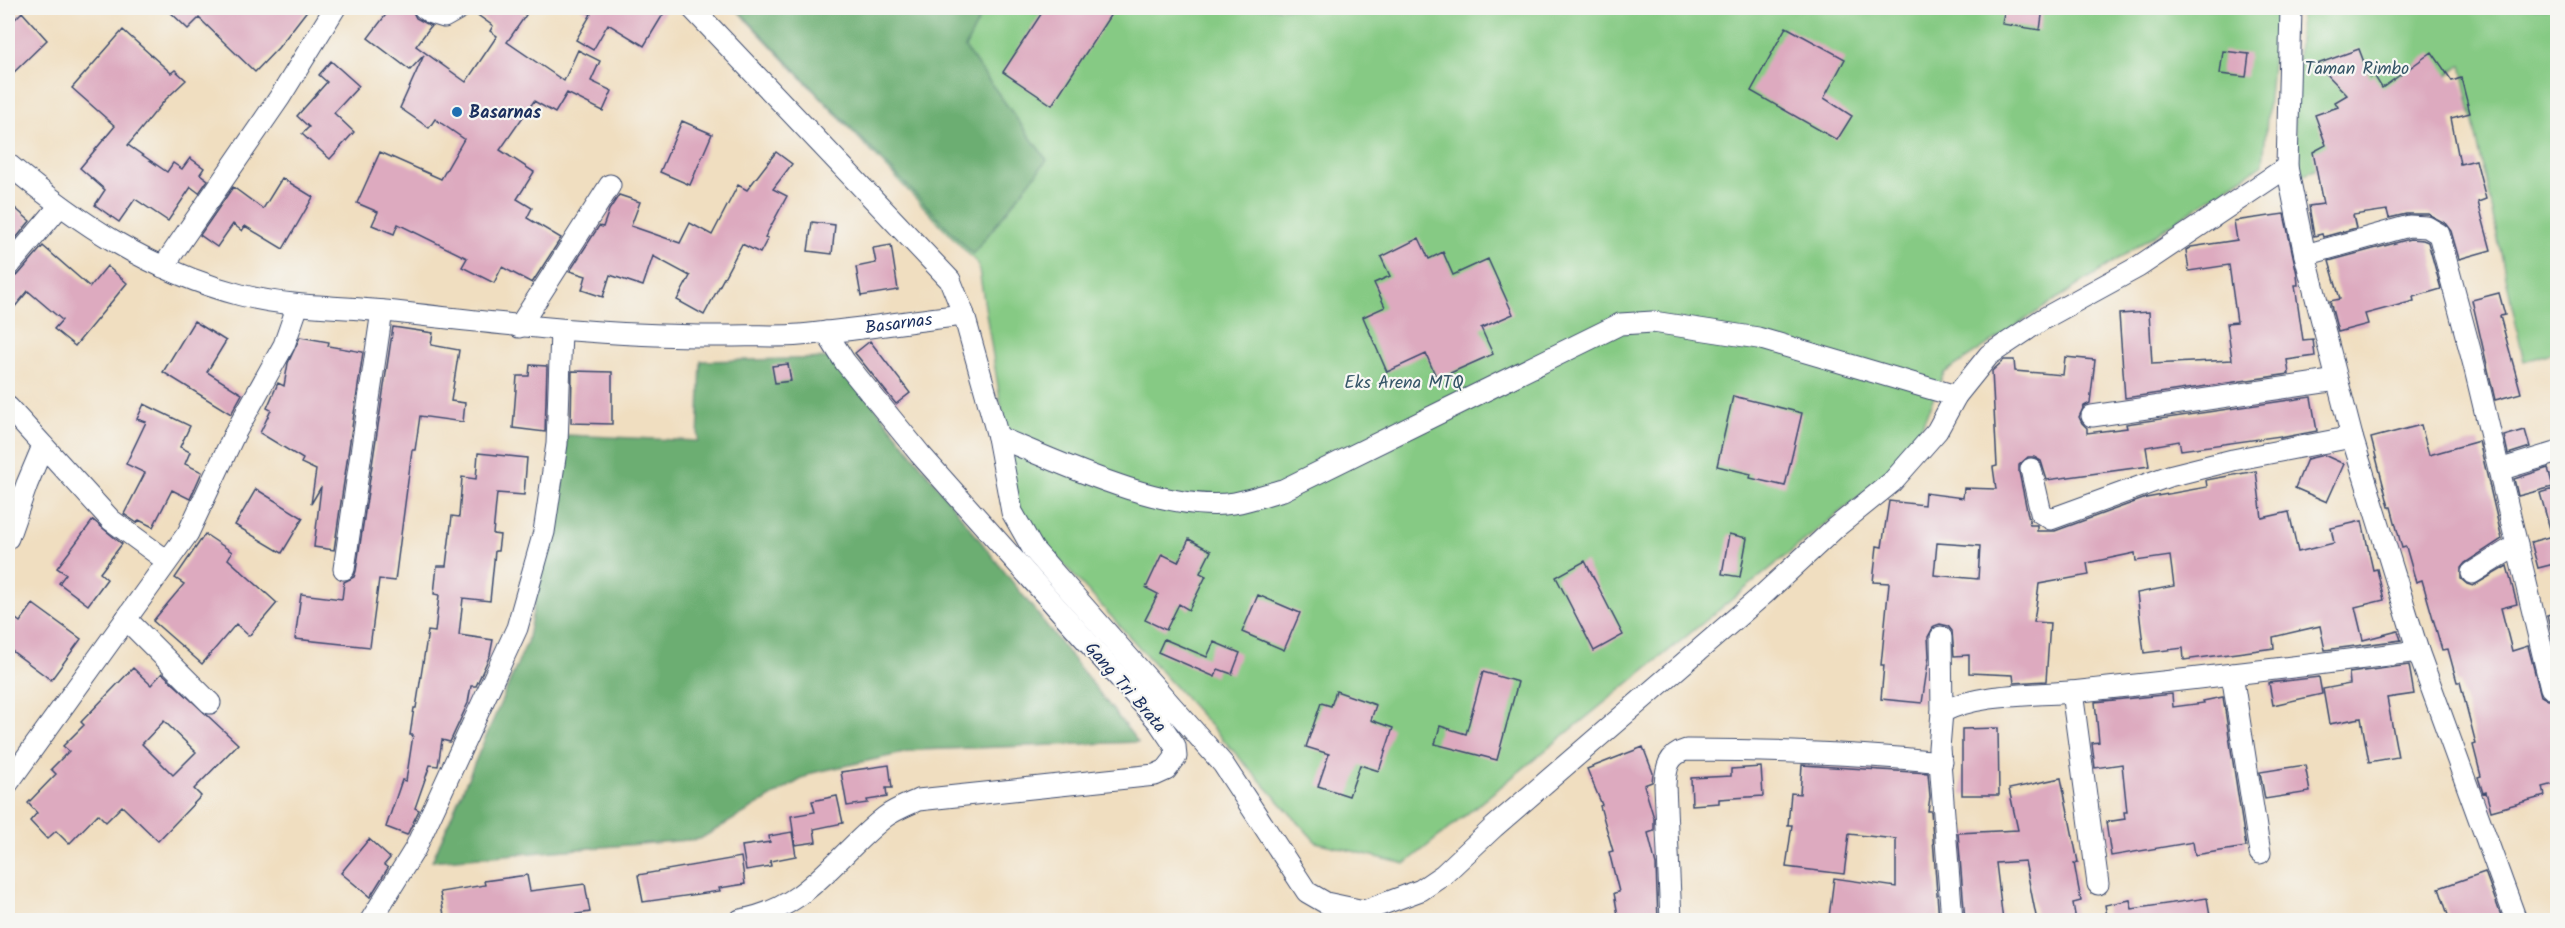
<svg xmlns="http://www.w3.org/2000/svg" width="2565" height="928" font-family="Kalam,sans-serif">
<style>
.green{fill:#86ca84;stroke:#507c71;stroke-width:1.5}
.forest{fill:#6cae72;stroke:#446e68;stroke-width:1.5}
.building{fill:#ddaabf;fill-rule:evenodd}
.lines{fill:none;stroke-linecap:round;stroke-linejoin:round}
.minor-casing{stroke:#3b496d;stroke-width:23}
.minor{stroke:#fff;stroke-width:21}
.poi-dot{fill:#1f6fb2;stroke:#f6f6f2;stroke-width:2}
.labels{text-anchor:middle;stroke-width:4.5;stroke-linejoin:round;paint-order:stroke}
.park-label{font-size:18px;fill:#365668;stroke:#f6f6f2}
.poi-label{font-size:18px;font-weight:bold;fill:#1b2f5e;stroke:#f6f6f2;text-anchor:start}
.street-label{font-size:18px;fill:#1b2f5e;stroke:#f6f6f2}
</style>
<rect width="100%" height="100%" fill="#f6f6f2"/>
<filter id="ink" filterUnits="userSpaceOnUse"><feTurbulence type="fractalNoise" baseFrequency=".0167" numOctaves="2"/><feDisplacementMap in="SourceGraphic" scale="12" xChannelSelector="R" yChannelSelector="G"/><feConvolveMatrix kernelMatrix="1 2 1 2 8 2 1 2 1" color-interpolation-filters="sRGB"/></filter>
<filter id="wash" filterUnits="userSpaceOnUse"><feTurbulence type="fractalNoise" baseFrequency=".008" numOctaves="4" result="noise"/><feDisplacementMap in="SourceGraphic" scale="24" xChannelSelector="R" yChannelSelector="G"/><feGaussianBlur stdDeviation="1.35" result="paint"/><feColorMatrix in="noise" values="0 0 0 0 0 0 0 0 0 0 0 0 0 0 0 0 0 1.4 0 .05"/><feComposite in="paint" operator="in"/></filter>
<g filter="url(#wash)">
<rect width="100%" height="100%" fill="#f0dec0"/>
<path class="green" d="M 735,8 L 2277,8 L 2263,164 L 1944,373 L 1909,456 L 1405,864 L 1316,842 L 1019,515 L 978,264 Z
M 2301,8 L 2557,8 L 2557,351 L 2524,362 L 2461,65 L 2356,145 L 2302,176 L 2294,125 Z"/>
<path class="forest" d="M 736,8 L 985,8 L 965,48 L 1047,160 L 973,254 Z
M 837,358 L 1138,742 L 918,750 L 812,773 L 700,839 L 432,861 L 527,642 L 567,435 L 698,441 L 701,361 Z"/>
<g id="blocks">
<path class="building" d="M 166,8 L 309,8 L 278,48 L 255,72 L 199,18 L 188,29 Z
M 391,8 L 411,8 L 416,18 L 431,26 L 416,46 L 466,82 L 497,36 L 490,31 L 493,26 L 472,11 L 473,8 L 516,8 L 526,15 L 507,42 L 564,81 L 578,50 L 600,61 L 591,81 L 612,91 L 603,111 L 567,93 L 555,113 L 534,101 L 500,150 L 534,172 L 517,199 L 532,208 L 527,218 L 561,238 L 532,283 L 502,267 L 494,283 L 462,267 L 467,258 L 398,224 L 394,234 L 372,225 L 378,212 L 357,203 L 380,152 L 441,179 L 464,139 L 435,119 L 429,128 L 400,108 L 424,55 L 410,70 L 368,38 Z
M 580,8 L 667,8 L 644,46 L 608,24 L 593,50 L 576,40 L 591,14 Z
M 1045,8 L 1115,8 L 1052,105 L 1003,72 Z
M 2005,8 L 2043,8 L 2040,30 L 2002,24 Z
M 22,12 L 47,40 L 8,78 L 8,26 Z
M 1786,27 L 1845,59 L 1824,98 L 1852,116 L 1837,140 L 1751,91 Z
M 123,30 L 171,73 L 175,70 L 186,80 L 165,100 L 128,145 L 167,172 L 173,163 L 182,169 L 190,158 L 204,168 L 200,174 L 208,180 L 199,193 L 191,187 L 168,221 L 135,199 L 119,222 L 95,205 L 105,190 L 80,168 L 115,126 L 72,88 Z
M 2359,49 L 2370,78 L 2374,75 L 2382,88 L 2432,52 L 2452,81 L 2461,78 L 2470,113 L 2451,118 L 2460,164 L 2476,160 L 2486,199 L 2478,202 L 2491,250 L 2459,259 L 2451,231 L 2445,223 L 2428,214 L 2406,214 L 2389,218 L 2387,210 L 2353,215 L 2356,228 L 2323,237 L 2322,234 L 2314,236 L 2309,206 L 2323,204 L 2313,152 L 2326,145 L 2315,115 L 2338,107 L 2335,102 L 2347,95 L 2317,64 Z
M 2223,51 L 2249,54 L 2246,77 L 2220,74 Z
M 331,61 L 359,86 L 334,113 L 354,132 L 330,159 L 302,134 L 309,127 L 297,116 L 327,82 L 319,75 Z
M 682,121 L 712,134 L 690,185 L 660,172 Z
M 776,152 L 792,164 L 773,189 L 787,196 L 765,237 L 768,238 L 760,253 L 742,244 L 704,315 L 677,300 L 690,276 L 653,256 L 643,286 L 610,275 L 603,297 L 582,290 L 586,276 L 570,271 L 599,226 L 603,227 L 609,210 L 619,195 L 640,202 L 631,226 L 680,243 L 690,223 L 712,235 L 738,185 L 747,190 Z
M 282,178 L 313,197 L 283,249 L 245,226 L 242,231 L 233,224 L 217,247 L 200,235 L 233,187 L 263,209 Z
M 8,202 L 30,221 L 8,248 Z
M 2284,214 L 2297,274 L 2298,285 L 2295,285 L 2303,340 L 2313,339 L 2315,356 L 2287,360 L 2289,374 L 2125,398 L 2119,314 L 2149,312 L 2152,364 L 2232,360 L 2227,323 L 2237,322 L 2229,265 L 2189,271 L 2186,250 L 2191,247 L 2237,240 L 2234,221 Z
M 812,222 L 835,225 L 832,254 L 808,251 Z
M 1419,238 L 1429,259 L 1443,252 L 1453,275 L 1488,259 L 1513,314 L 1481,328 L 1493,354 L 1437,379 L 1426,354 L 1387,372 L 1363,317 L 1385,307 L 1374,283 L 1390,276 L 1381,257 Z
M 2410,239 L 2423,240 L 2428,242 L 2441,289 L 2413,297 L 2414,301 L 2365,314 L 2368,324 L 2338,332 L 2330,301 L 2340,299 L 2329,261 Z
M 891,245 L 898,290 L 861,296 L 856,267 L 876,263 L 873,248 Z
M 43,246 L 90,287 L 107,266 L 127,283 L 75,346 L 54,329 L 62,320 L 28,291 L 8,315 L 8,279 L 18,275 Z
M 2499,293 L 2505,315 L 2500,316 L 2521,393 L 2495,400 L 2472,300 Z
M 194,321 L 226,341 L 207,372 L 242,394 L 231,414 L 163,372 Z
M 393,327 L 433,333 L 431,345 L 459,350 L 451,401 L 465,403 L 463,422 L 420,416 L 415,450 L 412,450 L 395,581 L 379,579 L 370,647 L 295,639 L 301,594 L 342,599 L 344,582 L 354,577 L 356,571 Z
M 300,337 L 329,342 L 328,346 L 363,352 L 334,550 L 314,547 L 321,487 L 311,504 L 316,470 L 301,463 L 303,459 L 260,433 L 271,410 L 267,408 L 278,383 L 284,386 L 288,363 Z
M 870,341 L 910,393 L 896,404 L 855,353 Z
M 2065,357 L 2095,360 L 2090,403 L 2084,406 L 2079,417 L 2082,423 L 2087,428 L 2087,433 L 2127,428 L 2126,424 L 2311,397 L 2317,431 L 2280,438 L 2280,436 L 2181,450 L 2179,441 L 2146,447 L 2149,466 L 2047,480 L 2041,461 L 2034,457 L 2028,457 L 2019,465 L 2019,472 L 2030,525 L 2037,525 L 2037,531 L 2055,531 L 2146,498 L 2207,487 L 2206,480 L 2256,471 L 2262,518 L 2289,512 L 2298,552 L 2334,543 L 2331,528 L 2362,521 L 2373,570 L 2377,569 L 2384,600 L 2355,607 L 2363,640 L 2398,631 L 2401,640 L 2325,650 L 2320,626 L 2273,637 L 2274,648 L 2184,660 L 2183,648 L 2144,653 L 2137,593 L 2174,586 L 2170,556 L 2136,561 L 2135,553 L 2087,563 L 2089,575 L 2039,584 L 2034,622 L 2050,623 L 2046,681 L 2014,683 L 2013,675 L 1969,673 L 1969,655 L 1954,656 L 1952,631 L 1948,626 L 1940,624 L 1934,626 L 1928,637 L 1929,656 L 1922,703 L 1881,699 L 1884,665 L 1881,665 L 1889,583 L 1873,582 L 1877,546 L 1882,547 L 1889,501 L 1924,505 L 1925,493 L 1963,498 L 1964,488 L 1996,489 L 1993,467 L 1997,466 L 1992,371 L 2004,360 L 2014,360 L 2015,371 L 2063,375 ZM 1937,543 L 1980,546 L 1978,579 L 1934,575 Z
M 788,364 L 791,381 L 775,383 L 772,366 Z
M 530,365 L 547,366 L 545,432 L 513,428 L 517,376 L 529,376 Z
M 572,371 L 612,372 L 612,424 L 571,423 Z
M 1733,396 L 1802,413 L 1785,486 L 1750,478 L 1751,474 L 1717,466 Z
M 144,404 L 190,426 L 180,447 L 190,452 L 185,464 L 202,472 L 190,499 L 172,490 L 153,527 L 139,520 L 137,523 L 124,514 L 145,473 L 126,464 L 146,422 L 137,419 Z
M 2421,425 L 2429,455 L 2479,441 L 2502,539 L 2465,563 L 2461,568 L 2461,579 L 2467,584 L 2473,586 L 2507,566 L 2517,604 L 2501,608 L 2512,651 L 2528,646 L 2541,696 L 2548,700 L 2558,699 L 2558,706 L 2553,707 L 2558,723 L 2552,724 L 2558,743 L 2558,783 L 2543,787 L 2545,796 L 2491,811 L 2486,792 L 2483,793 L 2478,777 L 2481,776 L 2473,745 L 2476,744 L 2460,682 L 2457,682 L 2448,649 L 2442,650 L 2422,580 L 2416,582 L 2406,547 L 2402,548 L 2391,507 L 2389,507 L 2371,438 Z
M 2525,430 L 2530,447 L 2508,454 L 2504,436 Z
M 478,453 L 527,458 L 524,495 L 497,493 L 493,534 L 500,535 L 498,551 L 495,551 L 490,601 L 463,598 L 459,635 L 493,640 L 490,655 L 476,686 L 471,686 L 468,703 L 450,742 L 442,740 L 438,766 L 430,765 L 415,808 L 419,810 L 407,835 L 386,827 L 402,780 L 406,781 L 413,735 L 410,735 L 414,708 L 416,708 L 428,631 L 435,632 L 439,595 L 434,594 L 437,566 L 446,566 L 452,516 L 459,517 L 462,477 L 476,479 Z
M 2324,455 L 2344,464 L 2327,502 L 2295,488 L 2307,459 Z
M 2548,468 L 2553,487 L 2518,496 L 2514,479 Z
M 2558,488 L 2558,563 L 2538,568 L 2531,542 L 2552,536 L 2540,493 Z
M 256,489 L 303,518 L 282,553 L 235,525 Z
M 93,520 L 122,544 L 100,573 L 107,579 L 88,605 L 59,583 L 66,574 L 57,568 Z
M 205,534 L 232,552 L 228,559 L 277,603 L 249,636 L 236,624 L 202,664 L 153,621 L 184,584 L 175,578 Z
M 1729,534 L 1747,538 L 1740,577 L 1722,574 Z
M 1189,539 L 1211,551 L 1200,573 L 1206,576 L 1189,610 L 1179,604 L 1166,630 L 1145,620 L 1158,594 L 1146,588 L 1162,554 L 1178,562 Z
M 1585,561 L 1623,635 L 1594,651 L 1556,577 Z
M 1258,595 L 1300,613 L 1284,650 L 1242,632 Z
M 33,604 L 81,639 L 51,680 L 8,648 L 8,613 L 20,622 Z
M 2558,612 L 2558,660 L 2547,615 Z
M 1164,639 L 1207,657 L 1214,642 L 1240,653 L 1232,674 L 1218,669 L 1215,677 L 1158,652 Z
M 2409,665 L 2414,694 L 2387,698 L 2398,757 L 2369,762 L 2361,718 L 2329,724 L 2323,689 L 2350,684 L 2349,673 Z
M 133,668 L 151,685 L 162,673 L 238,744 L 194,789 L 201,796 L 158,841 L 122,806 L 106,822 L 98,814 L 69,844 L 56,831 L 47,839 L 30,821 L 37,813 L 28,803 L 56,774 L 51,769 L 69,751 L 63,746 L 84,725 L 81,722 ZM 164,721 L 196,752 L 173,775 L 142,744 Z
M 1483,672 L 1518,682 L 1497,760 L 1435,744 L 1440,726 L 1466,734 Z
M 2319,677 L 2322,694 L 2273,705 L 2269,683 Z
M 1336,691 L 1376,705 L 1371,720 L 1393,728 L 1379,771 L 1360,765 L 1349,796 L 1318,786 L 1329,754 L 1306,747 L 1321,703 L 1331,706 Z
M 2172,694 L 2173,707 L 2204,703 L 2203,701 L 2223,697 L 2246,847 L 2195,855 L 2193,842 L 2111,856 L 2106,822 L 2125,819 L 2124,812 L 2127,812 L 2122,764 L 2095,768 L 2092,743 L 2099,742 L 2095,702 Z
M 1998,728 L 1999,795 L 1962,795 L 1962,729 Z
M 1643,747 L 1653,773 L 1652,782 L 1644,785 L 1654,818 L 1654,831 L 1648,833 L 1656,865 L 1658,921 L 1619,921 L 1614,893 L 1619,892 L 1609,852 L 1613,851 L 1600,806 L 1602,805 L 1587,769 Z
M 889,765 L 892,788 L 886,788 L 887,797 L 867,800 L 868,803 L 847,806 L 841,772 Z
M 1802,765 L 1928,773 L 1930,797 L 1928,811 L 1931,811 L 1939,921 L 1854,921 L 1829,917 L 1834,878 L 1896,887 L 1896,839 L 1849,834 L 1844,874 L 1786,867 L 1792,825 L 1788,825 L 1791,793 L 1800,794 Z
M 2305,765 L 2310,792 L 2265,799 L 2260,772 Z
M 1761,767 L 1763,796 L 1719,799 L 1719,803 L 1692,805 L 1691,778 L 1731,776 L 1731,769 Z
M 2061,778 L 2078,862 L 2074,863 L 2081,901 L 2073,903 L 2076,921 L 2037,921 L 2025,861 L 1996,863 L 2003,921 L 1965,921 L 1958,833 L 2018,830 L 2009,789 Z
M 837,796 L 843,823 L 814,829 L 816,842 L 795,845 L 791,816 L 815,812 L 812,801 Z
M 792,832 L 796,856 L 770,861 L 771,866 L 746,870 L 742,846 L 770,842 L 769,836 Z
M 369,839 L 390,858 L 384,865 L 388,868 L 370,897 L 341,873 Z
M 741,857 L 745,884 L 719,888 L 720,891 L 643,902 L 638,875 Z
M 2485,872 L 2503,921 L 2450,921 L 2439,888 Z
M 527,875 L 530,891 L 585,884 L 590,912 L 531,921 L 445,921 L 440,892 L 485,885 L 484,881 Z
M 2207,898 L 2211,921 L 2108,921 L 2105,905 L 2130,900 L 2132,909 Z"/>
</g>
</g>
<g filter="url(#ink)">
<use href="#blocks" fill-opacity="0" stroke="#3b496d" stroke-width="1.5"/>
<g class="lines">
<defs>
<g id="minor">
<path d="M 424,8 L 431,13 L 444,17 L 460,8"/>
<path d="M 692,8 L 950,280 L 964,315 L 998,437 L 1012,512 L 1033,549 L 1223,764 L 1307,892 L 1326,903 L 1364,911 L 1421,890 L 1443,875 L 1494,827 L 1764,594 L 1835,528 L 1892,482 L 1937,431 L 1956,396 L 1989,355 L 2043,319 L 2138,267 L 2287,167"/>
<path d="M 2291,8 L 2287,167 L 2305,255 L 2352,437 L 2418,651 L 2516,920"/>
<path id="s1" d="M 8,164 C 80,224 150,271 241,295 C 292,308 344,306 395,312 C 507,325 617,337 730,336 C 753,335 777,337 800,335 C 854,330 909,321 964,315"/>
<path d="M 2305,255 L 2409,226 L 2427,227 L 2439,234 L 2474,365 L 2551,688"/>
<path d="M 8,267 L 59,207"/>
<path d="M 163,267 L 280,97 L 335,8"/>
<path d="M 519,327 L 610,185"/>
<path d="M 8,407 L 111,520 L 167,561"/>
<path d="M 2092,416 L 2337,380"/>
<path d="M 998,437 C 1060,463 1168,514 1234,503 C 1251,500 1267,494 1283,490 L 1620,324 L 1653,322 L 1758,338 L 1956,396"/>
<path d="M 2031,469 L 2041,513 L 2051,519 L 2169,476 L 2233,460 L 2352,437"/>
<path d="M 2499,470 L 2558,452"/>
<path d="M 8,538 L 27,484 L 43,446"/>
<path d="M 344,569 L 382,311"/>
<path d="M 2472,573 L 2517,545"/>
<path d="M 126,619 L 210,703"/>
<path d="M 1941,637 L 1942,712 L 1939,748 L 1952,920"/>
<path d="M 2232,674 L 2260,853"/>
<path d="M 2072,692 L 2098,884"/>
<path d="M 1942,712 C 1981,692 2038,696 2081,691 C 2194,679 2306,666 2418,651"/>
<path d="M 8,783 L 188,533 L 234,435 L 284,345 L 298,305"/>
<path d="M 371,920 L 415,849 L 517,628 L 544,532 L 557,444 L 561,331"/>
<path d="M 740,920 C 808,909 835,856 885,817 C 894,810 907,805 918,800 L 1155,775 L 1166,770 L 1176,757 L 1175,746 L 1158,721 L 920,454 L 845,362 L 826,332"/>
<path d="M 1671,920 L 1665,785 C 1666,768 1668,755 1686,750 C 1772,750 1857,753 1942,762"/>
</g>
</defs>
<use href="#minor" class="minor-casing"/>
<use href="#minor" class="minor"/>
</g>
</g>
<circle class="poi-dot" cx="457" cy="112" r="6"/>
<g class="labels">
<g class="park-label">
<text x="2357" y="74">Taman Rimbo</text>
<text x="1404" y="388">Eks Arena MTQ</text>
</g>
<g class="poi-label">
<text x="469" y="118">Basarnas</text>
</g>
<g class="street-label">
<text dy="6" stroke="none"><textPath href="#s1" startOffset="930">Basarnas</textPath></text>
<text transform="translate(1126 687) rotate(49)" y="6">Gang Tri Brata</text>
</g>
</g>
<rect width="2565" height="928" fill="none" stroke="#f6f6f2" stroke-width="30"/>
</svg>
